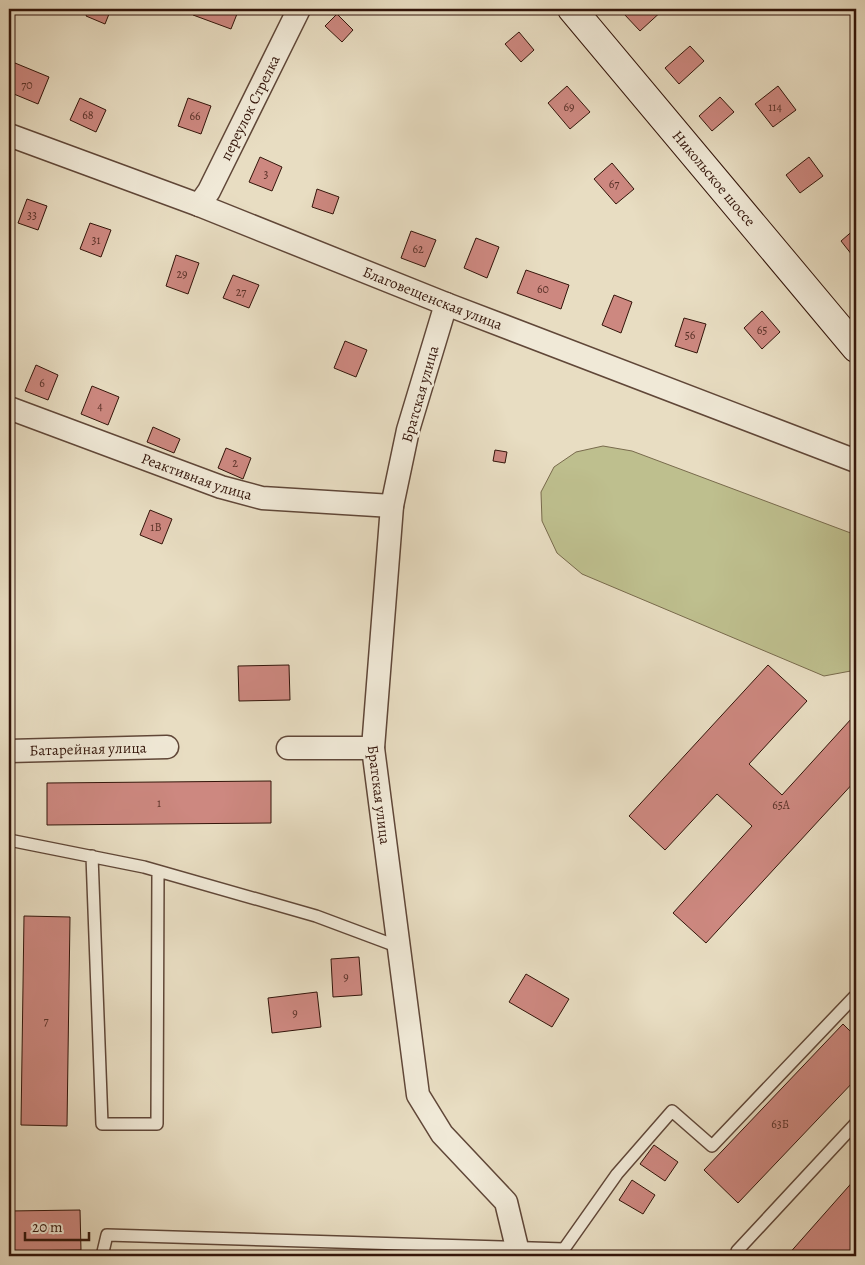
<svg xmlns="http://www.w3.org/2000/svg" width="865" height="1265" font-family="Alegreya,serif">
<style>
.green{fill:#bebf8e;stroke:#786a4c}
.building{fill:#cd8880;stroke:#33150a}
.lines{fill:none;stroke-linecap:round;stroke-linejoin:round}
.lane-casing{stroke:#604738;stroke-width:14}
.street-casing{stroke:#604738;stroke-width:25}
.secondary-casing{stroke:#33150a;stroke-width:30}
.lane{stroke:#f0e9d7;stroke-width:11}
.street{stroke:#f0e9d7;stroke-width:22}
.secondary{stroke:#f0e9d7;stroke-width:28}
.labels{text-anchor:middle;stroke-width:5;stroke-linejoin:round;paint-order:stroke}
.number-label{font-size:12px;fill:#5a3228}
.street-label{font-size:15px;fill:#33150a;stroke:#f0e9d7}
</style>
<rect width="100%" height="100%" fill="#e8ddc2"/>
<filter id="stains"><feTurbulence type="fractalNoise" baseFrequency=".004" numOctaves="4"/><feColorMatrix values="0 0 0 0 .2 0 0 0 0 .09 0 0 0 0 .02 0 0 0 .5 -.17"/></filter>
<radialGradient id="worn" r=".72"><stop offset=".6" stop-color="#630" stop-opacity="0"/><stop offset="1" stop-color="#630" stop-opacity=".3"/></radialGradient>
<path class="green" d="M 603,446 L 632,451 L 856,535 L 856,670 L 824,676 L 582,574 L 557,553 L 542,521 L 541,492 L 554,467 L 576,452 Z"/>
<path class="building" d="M 89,9 L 111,9 L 105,24 L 86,16 Z
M 196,9 L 224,9 L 237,14 L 231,29 L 193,15 Z
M 630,9 L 664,9 L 640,31 L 624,14 Z
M 337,14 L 353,30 L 342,42 L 325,26 Z
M 519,32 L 534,50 L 521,62 L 505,44 Z
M 690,46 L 704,61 L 679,84 L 665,68 Z
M 15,63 L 49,77 L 38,104 L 9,92 L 9,78 Z
M 567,86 L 590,112 L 570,129 L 548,103 Z
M 778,86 L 796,110 L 773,127 L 755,104 Z
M 720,97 L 734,112 L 712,131 L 699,116 Z
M 80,98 L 106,110 L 96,132 L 70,120 Z
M 188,98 L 211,106 L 201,134 L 178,126 Z
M 260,157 L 282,167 L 272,191 L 249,182 Z
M 809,157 L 823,176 L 800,193 L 786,175 Z
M 612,163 L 634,189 L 616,204 L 594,179 Z
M 317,189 L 339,197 L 333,214 L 312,207 Z
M 27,199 L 47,206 L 38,230 L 18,223 Z
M 90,223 L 111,230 L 101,257 L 80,249 Z
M 856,228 L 856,260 L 841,241 Z
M 411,231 L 436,240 L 425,267 L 401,258 Z
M 476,238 L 499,247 L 487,278 L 464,268 Z
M 176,255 L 199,263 L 188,294 L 166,286 Z
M 526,270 L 569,285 L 561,309 L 517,293 Z
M 233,275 L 259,285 L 249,308 L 223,298 Z
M 614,295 L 632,302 L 621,333 L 602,325 Z
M 762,311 L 780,332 L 762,349 L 744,328 Z
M 684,318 L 706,324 L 697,353 L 675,346 Z
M 345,341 L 367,350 L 356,377 L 334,368 Z
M 36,365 L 58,375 L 48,400 L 25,391 Z
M 92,386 L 119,397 L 108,425 L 81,414 Z
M 153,427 L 180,439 L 174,453 L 147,442 Z
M 226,448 L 251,458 L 243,479 L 218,468 Z
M 495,450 L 507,452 L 505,463 L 493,461 Z
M 150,510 L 172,519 L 162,544 L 140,535 Z
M 9,617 L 12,715 L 9,715 Z
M 289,665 L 290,700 L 239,701 L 238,666 Z
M 768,665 L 807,701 L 749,764 L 782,795 L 852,718 L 856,722 L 856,780 L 706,943 L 673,913 L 752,826 L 717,794 L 665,850 L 629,816 Z
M 271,781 L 271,823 L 47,825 L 47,783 Z
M 24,916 L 70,917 L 67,1126 L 21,1125 Z
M 359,957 L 362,995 L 333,997 L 331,959 Z
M 526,974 L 569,999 L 552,1027 L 509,1002 Z
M 317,992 L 321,1027 L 272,1033 L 268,998 Z
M 843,1024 L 856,1037 L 856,1079 L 738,1203 L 704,1170 Z
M 654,1145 L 678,1162 L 665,1181 L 640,1164 Z
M 856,1178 L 856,1256 L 787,1256 Z
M 632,1180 L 655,1195 L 643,1214 L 619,1200 Z
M 80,1210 L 81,1250 L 9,1251 L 9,1211 Z
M 122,1253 L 164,1256 L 122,1256 Z"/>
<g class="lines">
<defs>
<path id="lane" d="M 9,840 L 144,867 L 316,916 L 399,947
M 92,856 L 102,1124 L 157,1124 L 158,871
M 737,1251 L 856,1123
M 102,1256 L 107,1235 L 564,1249 L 617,1174 L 672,1111 L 712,1146 L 854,997"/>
<g id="street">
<path id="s1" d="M 9,135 L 199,205 L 446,304 L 856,461"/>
<path id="s2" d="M 199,205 L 209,191 L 299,9"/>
<path id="s3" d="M 446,304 L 408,430 L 392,506 L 373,748 L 418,1095 L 442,1134 L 506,1202 L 519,1256"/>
<path id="s4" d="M 9,408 L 221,487 L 262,498 L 392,506"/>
<path d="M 288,748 L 373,748"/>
<path id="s5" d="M 9,751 L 167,747"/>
</g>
<g id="secondary">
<path id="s6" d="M 572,9 L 856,348"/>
</g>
</defs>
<use href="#lane" class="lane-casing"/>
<use href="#street" class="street-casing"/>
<use href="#secondary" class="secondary-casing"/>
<use href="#lane" class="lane"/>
<use href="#street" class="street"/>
<use href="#secondary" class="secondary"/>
</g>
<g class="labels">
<g class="number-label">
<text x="27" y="89">70</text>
<text x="569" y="111">69</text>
<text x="775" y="111">114</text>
<text x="88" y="119">68</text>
<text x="195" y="120">66</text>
<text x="266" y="178">3</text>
<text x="614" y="188">67</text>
<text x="32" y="219">33</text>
<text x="96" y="244">31</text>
<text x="418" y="253">62</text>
<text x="182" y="278">29</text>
<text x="543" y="293">60</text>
<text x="241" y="296">27</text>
<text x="762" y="334">65</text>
<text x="690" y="339">56</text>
<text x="42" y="387">6</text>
<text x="100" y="410">4</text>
<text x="235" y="467">2</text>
<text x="156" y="531">1В</text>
<text x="159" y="807">1</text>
<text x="781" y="809">65А</text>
<text x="346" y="981">9</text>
<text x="295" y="1017">9</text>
<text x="46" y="1025">7</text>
<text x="780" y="1128">63Б</text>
</g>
<g class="street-label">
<text dy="5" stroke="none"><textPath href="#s2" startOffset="110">переулок Стрелка</textPath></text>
<text dy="5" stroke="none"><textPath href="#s6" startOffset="221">Никольское шоссе</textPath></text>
<text dy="5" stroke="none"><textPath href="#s1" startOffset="454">Благовещенская улица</textPath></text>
<text transform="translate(420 394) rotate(-74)" y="5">Братская улица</text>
<text dy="5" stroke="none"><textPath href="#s4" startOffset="200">Реактивная улица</textPath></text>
<text dy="5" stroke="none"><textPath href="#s5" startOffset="79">Батарейная улица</textPath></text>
<text dy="5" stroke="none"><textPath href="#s3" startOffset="499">Братская улица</textPath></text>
</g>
</g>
<rect width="865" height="1265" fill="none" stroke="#e8ddc2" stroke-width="30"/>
<rect x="10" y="10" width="845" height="1245" fill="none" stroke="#33150a" stroke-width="2.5"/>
<rect x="15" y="15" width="835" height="1235" fill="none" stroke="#33150a"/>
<path d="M25 1232v8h64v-8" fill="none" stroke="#33150a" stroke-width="2.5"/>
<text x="32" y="1232" font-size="15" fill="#33150a" stroke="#f0e9d7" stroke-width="4" paint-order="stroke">20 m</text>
<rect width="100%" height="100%" filter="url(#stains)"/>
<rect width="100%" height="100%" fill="url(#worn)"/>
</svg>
